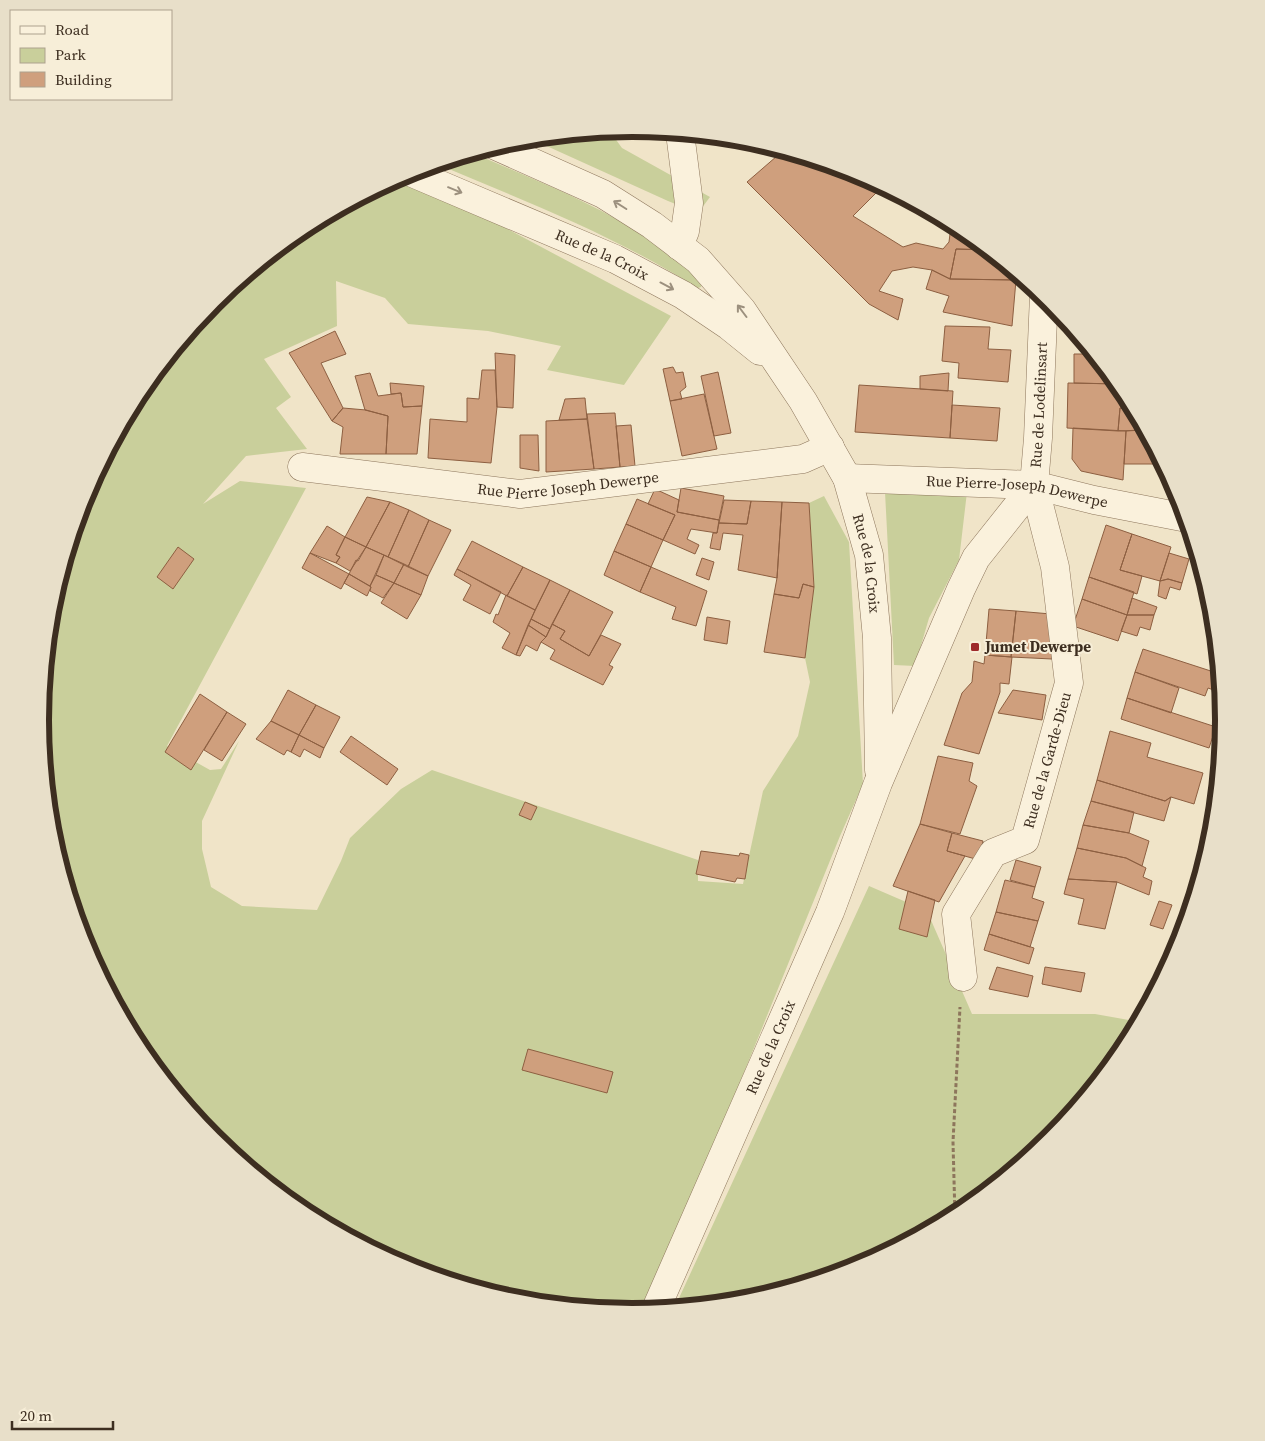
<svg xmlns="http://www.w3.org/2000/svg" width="1265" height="1441" font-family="'Source Serif 4',serif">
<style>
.green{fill:#c9cf9b}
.building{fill:#cf9f7d;stroke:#8d5f41}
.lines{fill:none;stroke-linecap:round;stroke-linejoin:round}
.minor-casing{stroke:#8d765c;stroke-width:29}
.path{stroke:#8d765c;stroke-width:3;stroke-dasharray:4 2.5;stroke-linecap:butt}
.minor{stroke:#faf1dc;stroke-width:28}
.oneway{stroke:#9c907e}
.poi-dot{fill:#9e2a2b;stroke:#f7eed8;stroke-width:2}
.labels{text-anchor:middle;stroke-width:4;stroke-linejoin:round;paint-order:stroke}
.street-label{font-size:15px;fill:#3d2e20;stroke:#f7eed8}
.poi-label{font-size:15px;font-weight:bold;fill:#3d2e20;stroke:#f7eed8;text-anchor:start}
.rim{fill:none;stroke:#3d2e20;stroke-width:6}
</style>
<rect width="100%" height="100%" fill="#f0e4c8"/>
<path class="green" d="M 609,130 L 622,148 L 710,197 L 698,213 L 668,201 L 529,138 Z
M 473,153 C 539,182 609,208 667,252 C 679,261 692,270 702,282 L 701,287 L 698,288 L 694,286 C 614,235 524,201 437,164 Z
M 397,178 L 436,191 L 671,316 L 624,385 L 547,370 L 561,346 L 488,331 L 408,324 L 385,298 L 336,281 L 337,326 L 264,359 L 291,397 L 276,408 L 307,449 L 246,456 L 203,504 L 240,481 L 306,488 L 167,746 L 210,770 L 221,769 L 239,741 L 202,821 L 202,849 L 211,887 L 242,906 L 317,910 L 341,861 L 350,838 L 401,789 L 432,770 L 698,860 L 698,881 L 743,884 L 763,791 L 798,736 L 810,682 L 805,658 L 814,586 L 809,503 L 824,496 L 849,542 L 863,784 L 840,836 L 652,1299 L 645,1312 L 632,1313 L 517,1302 L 405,1268 L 303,1213 L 213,1139 L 140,1049 L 85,947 L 51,836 L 40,721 L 51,605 L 85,493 L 140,391 L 214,301 L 304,228 Z
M 885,492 L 967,492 L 959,560 L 929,618 L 915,666 L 894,665 Z
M 869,886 L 927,911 L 972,1014 L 1095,1014 L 1140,1022 L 1125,1050 L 1051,1140 L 961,1213 L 859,1268 L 748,1302 L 674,1309 Z"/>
<path class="building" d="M 774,147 L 860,173 L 883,186 L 853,216 L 903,247 L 916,243 L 943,249 L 949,242 L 951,226 L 962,228 L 989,250 L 956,249 L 950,279 L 932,270 L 913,267 L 892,271 L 879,291 L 903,299 L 898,320 L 869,304 L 747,182 L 777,156 Z
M 956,249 L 989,250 L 1017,273 L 1016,280 L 950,279 Z
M 932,270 L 950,279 L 1016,280 L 1012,326 L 943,312 L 949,296 L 926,289 Z
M 945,326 L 990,327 L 988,349 L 1011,350 L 1008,382 L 958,378 L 959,363 L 942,361 Z
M 335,331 L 346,354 L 321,363 L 343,408 L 332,421 L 289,353 Z
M 495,353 L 515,355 L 513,408 L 497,407 Z
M 1074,354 L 1095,354 L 1119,384 L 1074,383 Z
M 673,367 L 676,373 L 683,372 L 686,387 L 680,392 L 682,399 L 670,401 L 663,369 Z
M 482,370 L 495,370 L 497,407 L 491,463 L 428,458 L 430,419 L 467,422 L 467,398 L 479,399 Z
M 718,372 L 731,433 L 714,436 L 701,376 Z
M 370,373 L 378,396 L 401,393 L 403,407 L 422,406 L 417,454 L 386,454 L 388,416 L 365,410 L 355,376 Z
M 949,373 L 948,391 L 920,389 L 920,376 Z
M 390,383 L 424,386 L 422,406 L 403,407 L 401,393 L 391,394 Z
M 1068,383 L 1119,384 L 1125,392 L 1134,408 L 1120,408 L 1118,431 L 1067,428 Z
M 859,385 L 953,391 L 950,438 L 855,432 Z
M 704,394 L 717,449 L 682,456 L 670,401 Z
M 585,398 L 587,419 L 559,420 L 565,399 Z
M 952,405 L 1000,408 L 997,441 L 950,438 Z
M 343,408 L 366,410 L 388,416 L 386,454 L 340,454 L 343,427 L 332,421 Z
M 1120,408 L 1134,408 L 1143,425 L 1143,430 L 1118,431 Z
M 615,413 L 620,467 L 594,469 L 587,414 Z
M 587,419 L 594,469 L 546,472 L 546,421 Z
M 631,425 L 635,466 L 620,467 L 616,426 Z
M 1073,428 L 1126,431 L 1123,480 L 1081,471 L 1072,459 Z
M 1143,430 L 1146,431 L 1157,451 L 1157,464 L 1124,464 L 1126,431 Z
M 520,435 L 538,435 L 539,471 L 520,468 Z
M 681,488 L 724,496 L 719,520 L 677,512 Z
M 655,489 L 679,500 L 677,512 L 719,520 L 717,533 L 691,529 L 687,539 L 699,545 L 695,554 L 663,540 L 675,515 L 648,504 Z
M 367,497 L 390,502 L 366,547 L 345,537 Z
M 637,499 L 675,515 L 663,540 L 626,524 Z
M 724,500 L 751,501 L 747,524 L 719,523 Z
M 751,501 L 782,502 L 777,578 L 738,570 L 743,535 L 723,533 L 720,550 L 710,548 L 713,533 L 717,533 L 719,523 L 747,524 Z
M 390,502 L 409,510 L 388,557 L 366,547 Z
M 782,502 L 809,503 L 814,587 L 803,584 L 799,598 L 774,594 L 777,578 Z
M 409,510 L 429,520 L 408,567 L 388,557 Z
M 429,520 L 451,530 L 428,576 L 408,567 Z
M 626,524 L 663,540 L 651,567 L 614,551 Z
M 1106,525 L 1132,534 L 1120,570 L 1142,576 L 1137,594 L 1089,577 Z
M 327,526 L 345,537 L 336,555 L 340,557 L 336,563 L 310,553 Z
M 1132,534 L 1171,547 L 1160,581 L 1120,570 Z
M 345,537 L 366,547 L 350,571 L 336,563 L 340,557 L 336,555 Z
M 472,541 L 523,567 L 507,596 L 457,569 Z
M 178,547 L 194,559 L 173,589 L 157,577 Z
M 366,547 L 384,555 L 370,586 L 349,574 L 356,560 L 358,561 Z
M 614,551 L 651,567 L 640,592 L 604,575 Z
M 310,553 L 349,574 L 341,589 L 302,568 Z
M 1169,553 L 1189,559 L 1182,583 L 1168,579 L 1160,581 Z
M 384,555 L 404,564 L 394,583 L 376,575 Z
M 702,558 L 714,562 L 709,580 L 696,575 Z
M 404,564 L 428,576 L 421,595 L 394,583 Z
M 523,567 L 550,580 L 535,610 L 507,596 Z
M 651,567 L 707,591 L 696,626 L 672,619 L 676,607 L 640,592 Z
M 457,569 L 501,592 L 490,614 L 463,600 L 471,585 L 454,575 Z
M 349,574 L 371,587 L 367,596 L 344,583 Z
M 376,575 L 394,583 L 383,598 L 370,591 L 371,587 L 370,586 Z
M 1089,577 L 1134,592 L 1127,615 L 1082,599 Z
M 1168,579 L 1182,583 L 1180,590 L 1170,587 L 1166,599 L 1158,596 L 1160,581 Z
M 550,580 L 570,590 L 550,629 L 531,619 Z
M 1206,581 L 1214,605 L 1213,608 L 1206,608 L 1209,600 L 1201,596 Z
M 394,583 L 421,595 L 407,619 L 381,603 Z
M 803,584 L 814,587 L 805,658 L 764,652 L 774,594 L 799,598 Z
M 570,590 L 613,612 L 589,656 L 560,639 L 565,631 L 552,624 Z
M 506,595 L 535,610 L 516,655 L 502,648 L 510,633 L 493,622 L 496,614 L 498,615 Z
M 1132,598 L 1157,607 L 1154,615 L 1127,615 Z
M 1082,599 L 1127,615 L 1118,641 L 1073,626 Z
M 989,609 L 1016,611 L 1011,657 L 985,655 Z
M 1016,611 L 1051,614 L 1052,659 L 1011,657 Z
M 1127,615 L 1154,615 L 1150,630 L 1140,627 L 1137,636 L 1121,631 Z
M 707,617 L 730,621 L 727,644 L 704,640 Z
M 531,619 L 550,629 L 546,637 L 528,625 Z
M 552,624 L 565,631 L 560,639 L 589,656 L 601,635 L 621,644 L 609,665 L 613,667 L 603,685 L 550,659 L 555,650 L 541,642 L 546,637 Z
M 528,625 L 546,637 L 541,642 L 537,651 L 526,645 L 520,656 L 516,655 Z
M 1143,649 L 1220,674 L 1222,693 L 1208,688 L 1205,696 L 1135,672 Z
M 985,655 L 1012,657 L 1009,684 L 1000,683 L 1000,692 L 979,754 L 944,745 L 962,693 L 972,682 L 974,661 L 984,664 Z
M 1135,672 L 1179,688 L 1171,713 L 1127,698 Z
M 288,690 L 316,705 L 299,735 L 271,721 Z
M 1013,690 L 1046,695 L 1042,720 L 998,713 Z
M 200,694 L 227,712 L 191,770 L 165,752 Z
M 1127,698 L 1216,727 L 1209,748 L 1121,719 Z
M 316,705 L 340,717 L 324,748 L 299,735 Z
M 227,712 L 246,724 L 222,761 L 204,750 Z
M 271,721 L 299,735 L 291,752 L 287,750 L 284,755 L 256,739 Z
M 1110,731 L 1151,743 L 1147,757 L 1203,773 L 1194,804 L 1171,797 L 1165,801 L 1097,780 Z
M 1222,731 L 1224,732 L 1222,756 L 1215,754 Z
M 299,735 L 324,748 L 320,758 L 304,749 L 300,757 L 291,752 Z
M 351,736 L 398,769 L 387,785 L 340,752 Z
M 938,756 L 973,763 L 969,781 L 977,786 L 960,834 L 920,824 Z
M 1097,780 L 1165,801 L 1171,797 L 1164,821 L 1091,801 Z
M 1091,801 L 1134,812 L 1129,833 L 1083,825 Z
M 525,802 L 537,807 L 531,820 L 519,815 Z
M 920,824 L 952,833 L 947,851 L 965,856 L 939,902 L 893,886 Z
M 1083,825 L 1129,833 L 1149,841 L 1142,866 L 1126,858 L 1077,848 Z
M 952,833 L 983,841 L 979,860 L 947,851 Z
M 1077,848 L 1126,858 L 1146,868 L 1143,877 L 1152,881 L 1149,895 L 1117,882 L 1068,879 Z
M 701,851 L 739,856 L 740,853 L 749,855 L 745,879 L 737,878 L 735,882 L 696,874 Z
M 1016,860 L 1041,867 L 1035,887 L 1010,880 Z
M 1068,879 L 1117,882 L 1105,929 L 1078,924 L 1084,899 L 1064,894 Z
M 1005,880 L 1035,887 L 1032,898 L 1044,902 L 1038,921 L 996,912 Z
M 908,891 L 935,900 L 927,937 L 899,929 Z
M 1159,901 L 1172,905 L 1163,929 L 1150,925 Z
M 996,912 L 1038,921 L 1030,947 L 989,934 Z
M 989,934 L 1034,948 L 1029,964 L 984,950 Z
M 997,967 L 1033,976 L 1028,997 L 989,989 Z
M 1045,967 L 1085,973 L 1081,992 L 1042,984 Z
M 528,1049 L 613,1072 L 607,1093 L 522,1070 Z"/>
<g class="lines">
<defs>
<g id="minor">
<path id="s1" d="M 496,146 L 603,194 L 652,225 L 698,260 L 742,310 L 803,401 L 847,478 L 869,555 L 877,638 L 879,770"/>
<path id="s2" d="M 410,172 L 615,259 L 683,295 L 729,326 L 760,351"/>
<path d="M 679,246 L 685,231 L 689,203 L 680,133"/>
<path id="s3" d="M 302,467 L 520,494 L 803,459 L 830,447"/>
<path id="s4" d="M 847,478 L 1034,485 L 1094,500 L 1187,518"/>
<path id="s5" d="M 963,977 L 956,914 L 993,853 L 1025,840 L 1069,683 L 1055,567 L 1034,485 L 1038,438 L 1044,295"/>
<path id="s6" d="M 655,1311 L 830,912 L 878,783 L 961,589 L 976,558 L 1034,485"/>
</g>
</defs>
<use href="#minor" class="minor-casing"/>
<path class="path" d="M 955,1217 L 953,1142 L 960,1007"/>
<use href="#minor" class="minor"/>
</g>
<defs><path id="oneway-shaft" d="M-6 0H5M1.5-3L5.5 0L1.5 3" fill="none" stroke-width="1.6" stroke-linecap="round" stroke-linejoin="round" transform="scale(1.25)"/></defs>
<g class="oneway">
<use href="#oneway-shaft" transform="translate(455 190) rotate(22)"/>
<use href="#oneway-shaft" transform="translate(620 205) rotate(-148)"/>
<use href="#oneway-shaft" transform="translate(667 286) rotate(28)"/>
<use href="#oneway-shaft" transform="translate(742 311) rotate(-127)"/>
</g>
<rect class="poi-dot" x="970" y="642" width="10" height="10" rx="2.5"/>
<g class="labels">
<g class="street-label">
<text dy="5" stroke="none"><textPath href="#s2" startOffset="209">Rue de la Croix</textPath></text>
<text dy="5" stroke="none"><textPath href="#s5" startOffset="614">Rue de Lodelinsart</textPath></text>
<text dy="5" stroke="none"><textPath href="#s3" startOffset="268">Rue Pierre Joseph Dewerpe</textPath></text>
<text dy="5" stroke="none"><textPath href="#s4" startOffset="171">Rue Pierre-Joseph Dewerpe</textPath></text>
<text dy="5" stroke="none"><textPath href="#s1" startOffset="586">Rue de la Croix</textPath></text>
<text dy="5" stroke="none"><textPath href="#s5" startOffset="252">Rue de la Garde-Dieu</textPath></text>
<text dy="5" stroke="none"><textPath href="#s6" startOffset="288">Rue de la Croix</textPath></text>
</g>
<g class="poi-label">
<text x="985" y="652">Jumet Dewerpe</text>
</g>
</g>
<path d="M0 0H1265V1441H0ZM49 720a583 583 0 1 1 1166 0a583 583 0 1 1-1166 0Z" fill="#e8dfc9" fill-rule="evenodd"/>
<path class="rim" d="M49 720a583 583 0 1 1 1166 0a583 583 0 1 1-1166 0Z"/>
<rect x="10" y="10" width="162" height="90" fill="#f7eed8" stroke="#ada18e"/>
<rect x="20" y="26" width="25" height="8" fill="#faf1dc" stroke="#ada18e"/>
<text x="55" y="35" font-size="15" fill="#3d2e20">Road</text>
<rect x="20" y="48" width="25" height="15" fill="#c9cf9b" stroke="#ada18e"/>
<text x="55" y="60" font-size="15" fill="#3d2e20">Park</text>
<rect x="20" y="72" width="25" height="15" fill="#cf9f7d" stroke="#ada18e"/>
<text x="55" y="85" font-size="15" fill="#3d2e20">Building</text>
<path d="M12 1421v8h101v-8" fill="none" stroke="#3d2e20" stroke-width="2.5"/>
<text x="20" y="1421" font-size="15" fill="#3d2e20" stroke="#f7eed8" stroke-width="4" paint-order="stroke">20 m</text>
</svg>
